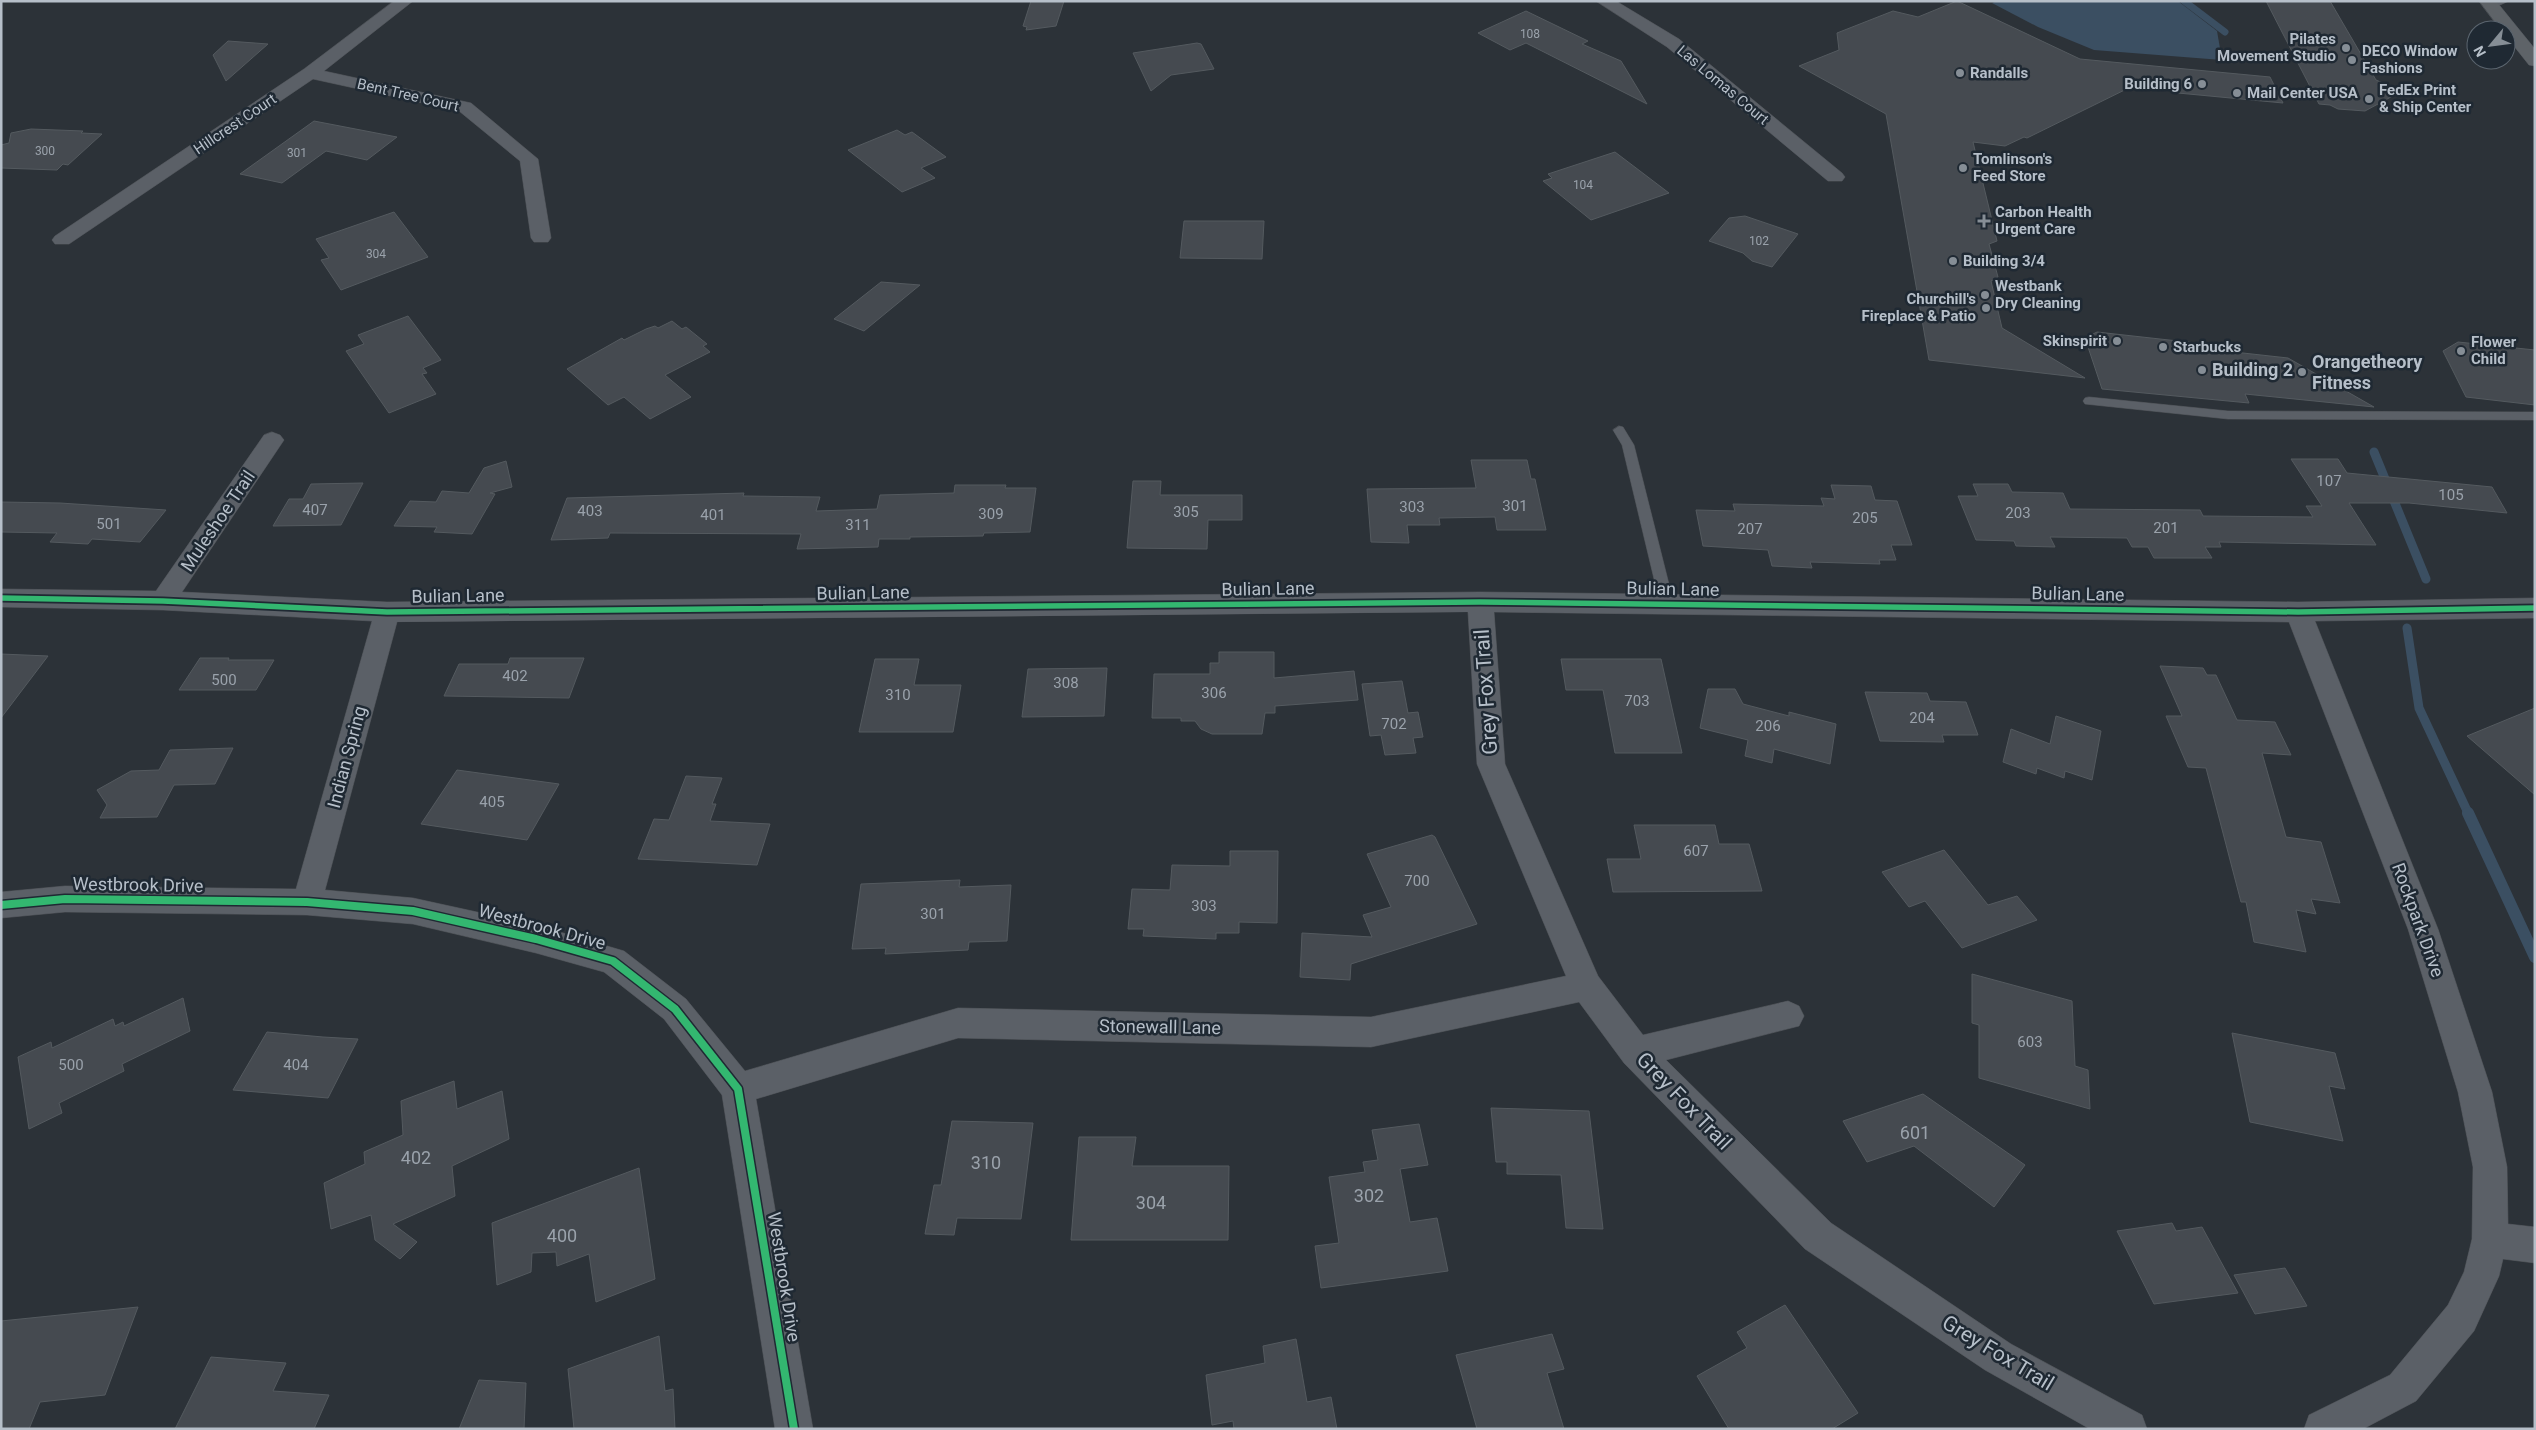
<svg xmlns="http://www.w3.org/2000/svg" width="2536" height="1430" font-family="Roboto,sans-serif">
<style>
.water{fill:#3b4f62}
.lines{fill:none;stroke-linecap:round;stroke-linejoin:round}
.stream-far2{stroke:#3b4f62;stroke-width:7}
.stream-far1{stroke:#3b4f62;stroke-width:9}
.stream{stroke:#3b4f62;stroke-width:12}
.building{fill:#454a50;stroke:#545a5f}
.service-casing{stroke:#4a4e53;stroke-width:1}
.minor-casing{stroke:#4a4e53;stroke-width:1}
.primary-casing{stroke:#4a4f55;stroke-width:1}
.service{fill:#5b6067;fill-rule:evenodd}
.minor{fill:#5b6067;fill-rule:evenodd}
.primary{fill:#5e6368;fill-rule:evenodd}
.cycleway-far1-casing{stroke:#1f2933;stroke-width:9}
.cycleway-casing{stroke:#1f2933;stroke-width:11}
.cycleway-far1{stroke:#33b770;stroke-width:5.5}
.cycleway{stroke:#33b770;stroke-width:8}
.poi-dot{fill:#868e96;stroke:#1f2933;stroke-width:2}
.labels{text-anchor:middle;stroke-width:5;stroke-linejoin:round;paint-order:stroke}
.far-number-label{font-size:12px;fill:#9aa2ab}
.far-poi-label{font-size:15px;font-weight:bold;fill:#b6bfc9;stroke:#1f2933;text-anchor:start}
.far-street-label{font-size:15px;fill:#b6bfc9;stroke:#1f2933}
.number-label{font-size:15px;fill:#9aa2ab}
.poi-label{font-size:18px;font-weight:bold;fill:#b6bfc9;stroke:#1f2933;text-anchor:start}
.street-label{font-size:18px;fill:#b6bfc9;stroke:#1f2933}
.near-number-label{font-size:18px;fill:#9aa2ab}
.near-street-label{font-size:21px;fill:#b6bfc9;stroke:#1f2933}
</style>
<rect width="100%" height="100%" fill="#2c3238"/>
<path class="water" d="M 1997,1 L 2178,1 L 2217,31 L 2222,60 L 2094,50 L 2038,27 L 1992,3 Z"/>
<g class="lines">
<path class="stream-far2" d="M 2184,1 L 2225,32"/>
<path class="stream-far1" d="M 2374,452 L 2426,579
M 2407,628 L 2419,708 L 2469,815"/>
<path class="stream" d="M 2468,813 L 2535,957"/>
</g>
<path class="building" d="M 1031,1 L 1064,1 L 1056,26 L 1026,30 L 1027,27 L 1023,26 Z
M 1957,1 L 2080,59 L 2270,77 L 2283,103 L 2178,93 L 2149,78 L 2027,138 L 2024,137 L 2005,146 L 1973,142 L 1997,241 L 1989,244 L 1998,277 L 1991,281 L 2002,328 L 2085,378 L 1929,360 L 1886,114 L 1799,66 L 1839,50 L 1837,33 L 1893,11 L 1918,17 Z
M 2266,1 L 2330,1 L 2376,80 L 2402,91 L 2365,111 L 2338,109 L 2330,105 L 2319,104 Z
M 1526,11 L 1588,41 L 1582,44 L 1621,61 L 1647,104 L 1526,43 L 1510,50 L 1478,33 Z
M 228,41 L 268,44 L 226,81 L 213,55 Z
M 1197,43 L 1201,44 L 1214,69 L 1171,75 L 1151,91 L 1133,53 Z
M 314,121 L 397,137 L 367,160 L 326,151 L 282,183 L 240,174 Z
M 31,129 L 83,131 L 81,133 L 102,134 L 68,165 L 63,164 L 57,170 L 1,168 L 1,145 L 9,143 L 11,133 Z
M 897,130 L 905,135 L 912,132 L 946,157 L 921,168 L 935,178 L 902,192 L 848,150 Z
M 1615,152 L 1669,193 L 1591,220 L 1543,181 L 1552,178 L 1548,174 Z
M 394,212 L 428,257 L 341,290 L 321,260 L 329,258 L 316,239 Z
M 1745,216 L 1798,234 L 1772,267 L 1752,261 L 1743,253 L 1709,241 L 1729,218 Z
M 1184,221 L 1264,221 L 1262,259 L 1180,258 Z
M 881,282 L 920,285 L 864,331 L 834,319 Z
M 408,316 L 441,360 L 423,368 L 427,373 L 422,374 L 436,394 L 389,413 L 346,351 L 364,344 L 358,335 Z
M 672,321 L 682,329 L 686,327 L 707,344 L 703,346 L 710,352 L 665,375 L 691,397 L 650,419 L 624,397 L 608,405 L 567,369 L 622,338 L 624,340 L 646,329 L 655,326 L 658,328 Z
M 2097,332 L 2223,346 L 2234,352 L 2288,358 L 2374,407 L 2245,394 L 2249,403 L 2102,389 L 2085,338 Z
M 2458,342 L 2535,350 L 2535,405 L 2466,397 L 2443,351 Z
M 2291,459 L 2338,459 L 2347,473 L 2492,487 L 2507,513 L 2409,503 L 2349,503 L 2376,545 L 2219,542 L 2221,547 L 2205,547 L 2212,558 L 2154,558 L 2148,547 L 2132,547 L 2127,538 L 2050,537 L 2055,547 L 2016,546 L 2014,541 L 1976,540 L 1958,496 L 1978,496 L 1973,484 L 2008,484 L 2012,492 L 2063,493 L 2070,509 L 2200,510 L 2203,516 L 2313,517 L 2306,506 L 2322,506 Z
M 1471,460 L 1527,460 L 1531,479 L 1535,479 L 1546,530 L 1497,530 L 1495,517 L 1439,518 L 1440,525 L 1407,525 L 1409,543 L 1371,542 L 1367,489 L 1476,488 Z
M 506,461 L 512,487 L 490,493 L 495,494 L 472,534 L 434,532 L 437,527 L 394,526 L 410,501 L 436,502 L 442,491 L 469,493 L 484,468 Z
M 1133,481 L 1161,481 L 1160,495 L 1242,495 L 1242,520 L 1208,520 L 1207,549 L 1127,548 Z
M 363,483 L 341,525 L 273,526 L 289,499 L 303,499 L 311,484 Z
M 955,485 L 1006,485 L 1005,488 L 1036,488 L 1030,532 L 984,533 L 983,536 L 910,537 L 910,539 L 879,539 L 878,547 L 797,549 L 801,534 L 610,533 L 608,538 L 551,540 L 567,498 L 744,493 L 743,496 L 820,497 L 816,511 L 877,509 L 880,495 L 954,493 Z
M 1831,485 L 1871,486 L 1875,500 L 1897,501 L 1912,545 L 1891,545 L 1896,560 L 1879,560 L 1880,564 L 1810,562 L 1812,568 L 1772,566 L 1768,550 L 1703,546 L 1696,510 L 1735,511 L 1733,504 L 1824,506 L 1821,498 L 1835,499 Z
M 1,502 L 60,503 L 166,510 L 140,542 L 92,539 L 88,544 L 50,542 L 57,533 L 1,532 Z
M 1219,652 L 1274,652 L 1274,678 L 1354,671 L 1358,700 L 1275,706 L 1275,713 L 1265,713 L 1262,734 L 1212,734 L 1201,729 L 1195,721 L 1181,721 L 1181,718 L 1152,718 L 1154,674 L 1210,674 L 1210,663 L 1219,663 Z
M 1,654 L 48,656 L 1,718 Z
M 200,658 L 229,658 L 228,660 L 274,660 L 256,690 L 179,690 Z
M 510,658 L 584,658 L 569,698 L 444,696 L 459,664 L 508,664 Z
M 875,659 L 919,659 L 914,685 L 961,685 L 953,732 L 859,732 Z
M 1561,659 L 1661,659 L 1682,753 L 1615,753 L 1603,690 L 1566,690 Z
M 2160,666 L 2203,668 L 2207,675 L 2216,675 L 2237,720 L 2275,722 L 2291,755 L 2262,753 L 2286,837 L 2321,842 L 2340,903 L 2311,899 L 2316,914 L 2296,910 L 2306,952 L 2254,942 L 2246,902 L 2241,902 L 2206,768 L 2188,767 L 2166,716 L 2182,716 Z
M 1107,668 L 1104,716 L 1022,717 L 1028,669 Z
M 1402,681 L 1408,713 L 1418,712 L 1423,737 L 1413,738 L 1416,753 L 1385,755 L 1381,735 L 1370,736 L 1362,684 Z
M 1708,689 L 1735,689 L 1743,704 L 1789,716 L 1789,712 L 1836,724 L 1830,764 L 1774,749 L 1772,763 L 1745,756 L 1748,740 L 1700,728 Z
M 1865,692 L 1927,693 L 1930,701 L 1966,702 L 1978,735 L 1942,735 L 1944,742 L 1880,741 Z
M 2535,708 L 2535,795 L 2467,736 Z
M 2056,716 L 2101,731 L 2092,780 L 2065,771 L 2064,778 L 2037,768 L 2036,774 L 2003,762 L 2011,729 L 2050,744 Z
M 233,748 L 215,784 L 174,785 L 157,817 L 100,818 L 107,805 L 97,790 L 131,771 L 159,770 L 170,750 Z
M 457,770 L 559,784 L 527,840 L 421,824 Z
M 686,776 L 722,778 L 712,804 L 716,804 L 710,821 L 770,824 L 757,865 L 638,859 L 654,819 L 669,820 Z
M 1634,825 L 1715,825 L 1719,844 L 1749,844 L 1762,891 L 1613,892 L 1607,859 L 1641,859 Z
M 1432,835 L 1435,837 L 1477,924 L 1351,964 L 1350,980 L 1300,977 L 1302,933 L 1372,937 L 1363,915 L 1391,907 L 1367,854 Z
M 1944,850 L 1988,905 L 2017,896 L 2037,920 L 1962,948 L 1925,901 L 1909,907 L 1882,872 Z
M 1230,851 L 1278,851 L 1277,923 L 1239,922 L 1239,933 L 1216,933 L 1216,939 L 1143,936 L 1144,929 L 1128,929 L 1132,889 L 1170,890 L 1172,865 L 1230,866 Z
M 960,880 L 959,887 L 1011,885 L 1007,941 L 969,942 L 968,950 L 885,954 L 886,948 L 852,949 L 861,884 Z
M 1972,974 L 2072,1001 L 2075,1066 L 2088,1070 L 2090,1109 L 1979,1078 L 1979,1025 L 1972,1023 Z
M 183,998 L 190,1031 L 122,1064 L 124,1071 L 59,1103 L 62,1113 L 29,1129 L 18,1057 L 51,1042 L 52,1048 L 113,1019 L 115,1026 L 123,1022 L 124,1026 Z
M 267,1032 L 323,1037 L 358,1039 L 328,1098 L 233,1090 Z
M 2232,1033 L 2335,1053 L 2345,1089 L 2329,1086 L 2343,1141 L 2250,1122 Z
M 454,1081 L 457,1109 L 502,1091 L 509,1139 L 452,1166 L 455,1196 L 393,1224 L 417,1242 L 400,1259 L 375,1240 L 371,1215 L 331,1229 L 324,1183 L 365,1164 L 364,1152 L 403,1135 L 401,1101 Z
M 1923,1094 L 2025,1165 L 1994,1207 L 1914,1146 L 1867,1162 L 1843,1121 Z
M 1491,1108 L 1589,1111 L 1603,1229 L 1566,1228 L 1561,1175 L 1507,1174 L 1507,1162 L 1496,1162 Z
M 952,1121 L 1033,1123 L 1021,1219 L 957,1218 L 954,1235 L 925,1234 L 934,1185 L 941,1185 Z
M 1419,1124 L 1428,1165 L 1400,1169 L 1410,1222 L 1437,1218 L 1448,1271 L 1321,1288 L 1315,1246 L 1339,1243 L 1329,1177 L 1365,1172 L 1363,1162 L 1378,1160 L 1372,1130 Z
M 1079,1137 L 1136,1137 L 1132,1166 L 1229,1166 L 1228,1240 L 1071,1240 Z
M 639,1168 L 655,1279 L 596,1302 L 589,1254 L 557,1266 L 556,1252 L 532,1253 L 531,1272 L 497,1285 L 492,1223 Z
M 2172,1223 L 2176,1231 L 2202,1227 L 2238,1293 L 2154,1304 L 2117,1231 Z
M 2285,1268 L 2307,1306 L 2255,1314 L 2234,1275 Z
M 1785,1305 L 1858,1413 L 1832,1429 L 1729,1429 L 1697,1376 L 1747,1348 L 1737,1332 Z
M 138,1307 L 105,1395 L 40,1402 L 29,1429 L 1,1429 L 1,1321 Z
M 1552,1334 L 1564,1369 L 1547,1373 L 1564,1429 L 1477,1429 L 1456,1355 Z
M 659,1336 L 665,1391 L 673,1389 L 675,1429 L 574,1429 L 568,1369 Z
M 1296,1339 L 1307,1402 L 1331,1397 L 1337,1429 L 1234,1429 L 1233,1421 L 1212,1425 L 1206,1375 L 1265,1363 L 1263,1346 Z
M 211,1357 L 286,1363 L 273,1391 L 329,1395 L 314,1429 L 175,1429 Z
M 479,1380 L 526,1383 L 524,1429 L 459,1429 Z"/>
<g class="lines">
<defs>
<path id="service" d="M 2496,1 L 2509,1 L 2491,9 L 2486,6 Z
M 2089,397 L 2228,411 L 2535,412 L 2535,420 L 2228,419 L 2085,404 L 2083,401 L 2085,398 Z
M 1619,426 L 1623,427 L 1634,445 L 1674,604 L 1667,609 L 1660,604 L 1622,445 L 1613,430 Z"/>
<path id="minor" d="M 394,1 L 413,1 L 324,71 L 471,103 L 538,159 L 551,238 L 548,242 L 534,242 L 531,238 L 520,161 L 459,111 L 313,79 L 69,244 L 55,244 L 52,240 L 55,236 L 304,69 Z
M 1596,1 L 1616,1 L 1679,39 L 1842,173 L 1845,177 L 1842,181 L 1828,181 L 1667,47 Z
M 272,432 L 280,435 L 284,440 L 182,592 L 387,602 L 1480,592 L 2298,602 L 2535,598 L 2535,618 L 2315,621 L 2438,929 L 2492,1092 L 2507,1167 L 2508,1224 L 2535,1227 L 2535,1263 L 2503,1259 L 2499,1276 L 2474,1331 L 2416,1401 L 2363,1429 L 2304,1429 L 2309,1415 L 2390,1375 L 2448,1305 L 2464,1272 L 2472,1239 L 2473,1167 L 2458,1092 L 2408,929 L 2289,622 L 1494,612 L 1505,764 L 1598,976 L 1643,1035 L 1788,1001 L 1799,1006 L 1804,1016 L 1799,1026 L 1666,1060 L 1831,1223 L 2011,1344 L 2142,1415 L 2147,1429 L 2090,1429 L 1985,1370 L 1805,1249 L 1624,1063 L 1579,1002 L 1371,1047 L 958,1038 L 756,1099 L 813,1429 L 775,1429 L 722,1095 L 664,1019 L 604,972 L 536,953 L 413,924 L 307,915 L 65,912 L 1,918 L 1,892 L 65,886 L 296,889 L 372,621 L 163,610 L 1,607 L 1,589 L 156,591 L 264,435 ZM 1468,612 L 1477,764 L 1566,976 L 1371,1017 L 958,1008 L 745,1071 L 686,999 L 624,951 L 536,925 L 413,898 L 325,890 L 397,622 Z"/>
<path id="primary" d="M 2479,1 L 2496,1 L 2535,49 L 2535,66 L 2529,65 L 2506,36 L 2506,30 L 2501,30 Z"/>
</defs>
<use href="#service" class="service-casing"/>
<use href="#minor" class="minor-casing"/>
<use href="#primary" class="primary-casing"/>
<use href="#service" class="service"/>
<use href="#minor" class="minor"/>
<use href="#primary" class="primary"/>
<defs>
<path id="cycleway-far1" d="M 1,598 L 163,601 L 387,612 L 1480,602 L 2298,612 L 2535,608"/>
<path id="cycleway" d="M 1,905 L 65,899 L 307,902 L 413,911 L 536,939 L 613,961 L 675,1009 L 738,1089 L 794,1429"/>
</defs>
<use href="#cycleway-far1" class="cycleway-far1-casing"/>
<use href="#cycleway" class="cycleway-casing"/>
<use href="#cycleway-far1" class="cycleway-far1"/>
<use href="#cycleway" class="cycleway"/>
</g>
<g class="poi-dot">
<circle cx="2346" cy="48" r="5"/>
<circle cx="2352" cy="60" r="5"/>
<circle cx="1960" cy="73" r="5"/>
<circle cx="2202" cy="84" r="5"/>
<circle cx="2237" cy="93" r="5"/>
<circle cx="2369" cy="99" r="5"/>
<circle cx="1963" cy="168" r="5"/>
<path d="M1981.5 213.5h5v5h5v5h-5v5h-5v-5h-5v-5h5z"/>
<circle cx="1953" cy="261" r="5"/>
<circle cx="1985" cy="295" r="5"/>
<circle cx="1986" cy="308" r="5"/>
<circle cx="2117" cy="341" r="5"/>
<circle cx="2163" cy="347" r="5"/>
<circle cx="2461" cy="351" r="5"/>
<circle cx="2202" cy="370" r="5"/>
<circle cx="2302" cy="372" r="5"/>
</g>
<g class="labels">
<g class="far-number-label">
<text x="1530" y="38">108</text>
<text x="45" y="155">300</text>
<text x="297" y="157">301</text>
<text x="1583" y="189">104</text>
<text x="1759" y="245">102</text>
<text x="376" y="258">304</text>
</g>
<g class="far-poi-label">
<text x="2336" y="44" text-anchor="end">Pilates<tspan x="2336" dy="17">Movement Studio</tspan></text>
<text x="2362" y="56">DECO Window<tspan x="2362" dy="17">Fashions</tspan></text>
<text x="1970" y="78">Randalls</text>
<text x="2192" y="89" text-anchor="end">Building 6</text>
<text x="2379" y="95">FedEx Print<tspan x="2379" dy="17">&amp; Ship Center</tspan></text>
<text x="2247" y="98">Mail Center USA</text>
<text x="1973" y="164">Tomlinson's<tspan x="1973" dy="17">Feed Store</tspan></text>
<text x="1995" y="217">Carbon Health<tspan x="1995" dy="17">Urgent Care</tspan></text>
<text x="1963" y="266">Building 3/4</text>
<text x="1995" y="291">Westbank<tspan x="1995" dy="17">Dry Cleaning</tspan></text>
<text x="1976" y="304" text-anchor="end">Churchill's<tspan x="1976" dy="17">Fireplace &amp; Patio</tspan></text>
<text x="2107" y="346" text-anchor="end">Skinspirit</text>
<text x="2471" y="347">Flower<tspan x="2471" dy="17">Child</tspan></text>
<text x="2173" y="352">Starbucks</text>
</g>
<g class="far-street-label">
<text transform="translate(1723 85) rotate(40)" y="5">Las Lomas Court</text>
<text transform="translate(408 95) rotate(13)" y="5">Bent Tree Court</text>
<text transform="translate(235 124) rotate(-34)" y="5">Hillcrest Court</text>
</g>
<g class="number-label">
<text x="2329" y="486">107</text>
<text x="2451" y="500">105</text>
<text x="1515" y="511">301</text>
<text x="1412" y="512">303</text>
<text x="315" y="515">407</text>
<text x="590" y="516">403</text>
<text x="1186" y="517">305</text>
<text x="2018" y="518">203</text>
<text x="991" y="519">309</text>
<text x="713" y="520">401</text>
<text x="1865" y="523">205</text>
<text x="109" y="529">501</text>
<text x="858" y="530">311</text>
<text x="2166" y="533">201</text>
<text x="1750" y="534">207</text>
<text x="515" y="681">402</text>
<text x="224" y="685">500</text>
<text x="1066" y="688">308</text>
<text x="1214" y="698">306</text>
<text x="898" y="700">310</text>
<text x="1637" y="706">703</text>
<text x="1922" y="723">204</text>
<text x="1394" y="729">702</text>
<text x="1768" y="731">206</text>
<text x="492" y="807">405</text>
<text x="1696" y="856">607</text>
<text x="1417" y="886">700</text>
<text x="1204" y="911">303</text>
<text x="933" y="919">301</text>
<text x="2030" y="1047">603</text>
<text x="71" y="1070">500</text>
<text x="296" y="1070">404</text>
</g>
<g class="poi-label">
<text x="2312" y="368">Orangetheory<tspan x="2312" dy="21">Fitness</tspan></text>
<text x="2212" y="376">Building 2</text>
</g>
<g class="street-label">
<text transform="translate(218 521) rotate(-56)" y="6">Muleshoe Trail</text>
<text transform="translate(1268 589) rotate(-1)" y="6">Bulian Lane</text>
<text transform="translate(1673 589) rotate(1)" y="6">Bulian Lane</text>
<text transform="translate(863 593) rotate(-1)" y="6">Bulian Lane</text>
<text transform="translate(2078 594) rotate(1)" y="6">Bulian Lane</text>
<text transform="translate(458 596) rotate(-1)" y="6">Bulian Lane</text>
<text transform="translate(347 757) rotate(-75)" y="6">Indian Spring</text>
<text transform="translate(138 885) rotate(1)" y="6">Westbrook Drive</text>
<text transform="translate(2418 920) rotate(70)" y="6">Rockpark Drive</text>
<text transform="translate(542 927) rotate(15)" y="6">Westbrook Drive</text>
<text transform="translate(1160 1027) rotate(1)" y="6">Stonewall Lane</text>
<text transform="translate(784 1277) rotate(81)" y="6">Westbrook Drive</text>
</g>
<g class="near-number-label">
<text x="1915" y="1139">601</text>
<text x="416" y="1164">402</text>
<text x="986" y="1169">310</text>
<text x="1369" y="1202">302</text>
<text x="1151" y="1209">304</text>
<text x="562" y="1242">400</text>
</g>
<g class="near-street-label">
<text transform="translate(1486 692) rotate(-94)" y="7">Grey Fox Trail</text>
<text transform="translate(1684 1101) rotate(46)" y="7">Grey Fox Trail</text>
<text transform="translate(1998 1353) rotate(31)" y="7">Grey Fox Trail</text>
</g>
</g>
<rect width="2536" height="1430" fill="none" stroke="#b6bfc9" stroke-width="5"/>
<g transform="translate(2491 45) rotate(241)"><circle r="24" fill="#1f2933" stroke="#5b656f"/>
<path d="M0-4L9 19L0 12L-9 19Z" fill="#868e96"/>
<text y="-8" font-size="14" font-weight="bold" text-anchor="middle" fill="#b6bfc9">N</text>
</g>
</svg>
